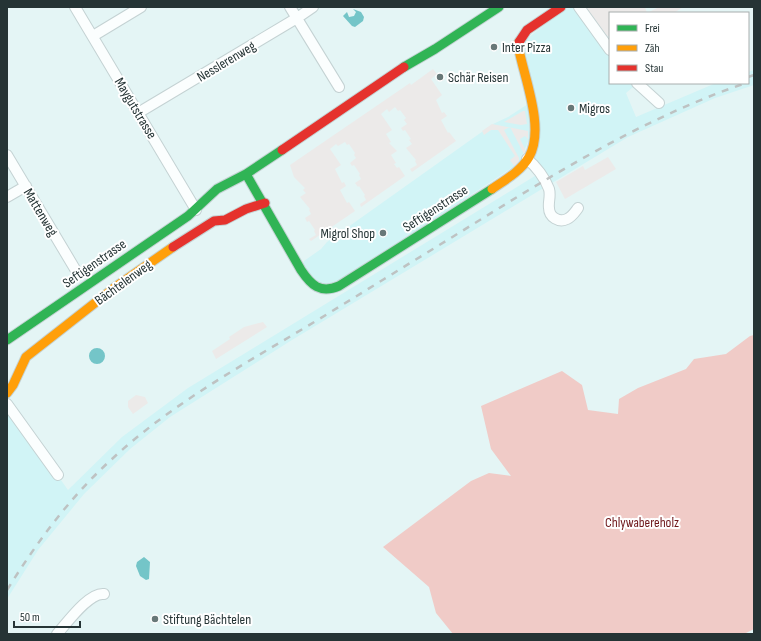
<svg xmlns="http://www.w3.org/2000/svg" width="761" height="641" font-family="'Sofia Sans Condensed',sans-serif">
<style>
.built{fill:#d1f4f6}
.green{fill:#eceae9}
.forest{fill:#f0cbc7}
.water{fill:#74c5c8}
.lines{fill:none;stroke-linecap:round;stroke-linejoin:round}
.street-casing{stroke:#c4d2d3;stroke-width:12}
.fast-casing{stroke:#c4d2d3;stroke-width:11}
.slow-casing{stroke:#c4d2d3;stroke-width:11}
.jam-casing{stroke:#c4d2d3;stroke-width:11}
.street{stroke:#fbfefe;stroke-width:10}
.fast{stroke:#30b455;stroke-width:9}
.slow{stroke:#ff9f0a;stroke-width:9}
.jam{stroke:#e5322d;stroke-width:9}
.rail{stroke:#bec2c2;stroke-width:2.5;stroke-dasharray:7 7;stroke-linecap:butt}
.poi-dot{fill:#687878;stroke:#fff;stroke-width:1.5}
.labels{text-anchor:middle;stroke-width:4;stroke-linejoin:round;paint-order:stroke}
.poi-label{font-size:14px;fill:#253435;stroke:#fff;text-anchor:start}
.street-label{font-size:14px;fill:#253435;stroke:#fff}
.park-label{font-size:14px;fill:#6e171a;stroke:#fff}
</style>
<rect width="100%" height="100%" fill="#e4f5f5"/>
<path class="built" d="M 567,7 L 572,7 L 588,24 L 610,54 L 610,83 L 630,83 L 633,87 L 626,93 L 636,117 L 716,83 L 748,83 L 748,72 L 754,70 L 754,85 L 715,98 L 628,137 L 292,340 L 170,417 L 130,449 L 84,494 L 38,550 L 7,599 L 7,404 L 68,490 L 122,437 L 188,388 L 543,171 L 535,159 L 523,42 Z
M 528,104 L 530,137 L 519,163 L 336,285 L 319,285 L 302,265 L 304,261 L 321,249 L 327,242 L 493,124 L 508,117 Z"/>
<path class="green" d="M 583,7 L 645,7 L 647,13 L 659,7 L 683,7 L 674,13 L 610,13 L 610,35 L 607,37 Z
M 433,69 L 437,74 L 431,79 L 442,95 L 436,100 L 442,113 L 444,112 L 447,116 L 441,120 L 448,133 L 449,132 L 456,141 L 412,172 L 410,169 L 417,165 L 415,161 L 416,160 L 406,148 L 412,144 L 409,140 L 411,139 L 405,130 L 403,131 L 401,128 L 407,124 L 404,120 L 406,118 L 400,110 L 398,111 L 395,107 L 389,112 L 387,109 L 381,114 L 392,130 L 386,134 L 391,142 L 389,143 L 397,151 L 391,155 L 396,163 L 394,164 L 397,168 L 399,167 L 405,176 L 361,207 L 360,204 L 366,200 L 364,196 L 365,195 L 359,186 L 358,187 L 355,183 L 361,179 L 359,175 L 360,174 L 354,165 L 352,166 L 350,163 L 356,158 L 354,155 L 355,153 L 349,144 L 347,145 L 345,142 L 338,146 L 336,144 L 330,149 L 341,165 L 335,169 L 342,183 L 344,182 L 346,186 L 340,190 L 347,203 L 349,202 L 355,211 L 311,241 L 309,239 L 316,235 L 314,231 L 315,230 L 309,221 L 307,222 L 305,218 L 311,214 L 309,210 L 310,209 L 300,197 L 306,193 L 303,190 L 305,188 L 294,177 L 290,165 L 410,83 L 411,85 Z
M 523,111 L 525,111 L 527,124 L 521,125 L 504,122 Z
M 492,124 L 528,131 L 528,139 L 525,136 L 520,139 L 526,151 L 524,154 L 510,127 L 504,130 L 519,158 L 519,162 L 514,166 L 510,160 L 515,156 L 498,130 L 491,130 L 484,135 L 482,131 Z
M 608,157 L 616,169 L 565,199 L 556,182 L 583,166 L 585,170 Z
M 263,322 L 267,327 L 216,359 L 212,351 L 230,339 L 229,337 L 244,327 Z
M 136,395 L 145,397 L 148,403 L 133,414 L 128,407 L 128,401 Z"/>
<path class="forest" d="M 754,335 L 754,629 L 744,634 L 453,634 L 436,613 L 429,587 L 383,547 L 471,481 L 489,473 L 511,476 L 491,449 L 481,406 L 562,371 L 582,385 L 588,410 L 618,414 L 619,399 L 638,388 L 686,369 L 694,359 L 726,354 L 750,336 Z"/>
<path class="water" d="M 353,9 L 361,12 L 364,17 L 363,21 L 355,27 L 352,26 L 343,16 L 347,12 L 349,17 L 354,16 L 356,12 Z
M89 356a8 8 0 1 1 16 0a8 8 0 1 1-16 0Z
M 144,557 L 150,562 L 149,579 L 146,580 L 140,576 L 136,566 L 137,562 Z"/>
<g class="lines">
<defs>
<path id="street" d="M 75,7 L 196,210
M 290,7 L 339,87
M 579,7 L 610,50
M 93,36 L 141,7
M 637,83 L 659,103
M 138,113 L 297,18 L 313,7
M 7,155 L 75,269
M 527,159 C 536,166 545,178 549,189 C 551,196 548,202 549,208 C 549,217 559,223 567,219 C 572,217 575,212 578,208
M 7,197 L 26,186
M 7,404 L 58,475
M 57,634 C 67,623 89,592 104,594"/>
<path id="fast" d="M 404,67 L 435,49 L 499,7
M 246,174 L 301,270 C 311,285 320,294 339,286 L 492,189
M 7,340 L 188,216 L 217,189 L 246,174 L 282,150"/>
<path id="slow" d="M 492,189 C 505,180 521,171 529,157 C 545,129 525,80 519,50 L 519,42
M 7,393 L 13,385 L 26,357 L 114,288 L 173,247"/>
<path id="jam" d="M 519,42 L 527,30 L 561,7
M 282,150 L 404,67
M 173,247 L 214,221 L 225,220 L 246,209 L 265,203"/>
</defs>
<use href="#street" class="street-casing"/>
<use href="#fast" class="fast-casing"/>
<use href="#slow" class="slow-casing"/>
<use href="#jam" class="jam-casing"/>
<use href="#street" class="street"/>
<use href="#fast" class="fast"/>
<use href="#slow" class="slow"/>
<use href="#jam" class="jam"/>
<path class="rail" d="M 748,77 L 754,75
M 7,590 C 37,542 70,497 112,459 C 167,408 232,371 296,333 C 341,306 384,279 428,252 C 531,189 631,122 746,83"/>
</g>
<g class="poi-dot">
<circle cx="494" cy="47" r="4"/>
<circle cx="440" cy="77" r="4"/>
<circle cx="571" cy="108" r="4"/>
<circle cx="383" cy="233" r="4"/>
<circle cx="155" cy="619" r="4"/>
</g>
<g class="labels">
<g class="poi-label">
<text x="502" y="52">Inter Pizza</text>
<text x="448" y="82">Schär Reisen</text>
<text x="579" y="113">Migros</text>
<text x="375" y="238" text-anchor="end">Migrol Shop</text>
<text x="163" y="624">Stiftung Bächtelen</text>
</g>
<g class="street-label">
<text transform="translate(226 61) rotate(-31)" y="5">Nesslerenweg</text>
<text transform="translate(136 108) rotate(59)" y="5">Maygutstrasse</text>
<text transform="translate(435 208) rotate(-33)" y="5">Seftigenstrasse</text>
<text transform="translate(41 212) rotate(59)" y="5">Mattenweg</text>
<text transform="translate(94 263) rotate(-35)" y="5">Seftigenstrasse</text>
<text transform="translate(123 282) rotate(-36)" y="5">Bächtelenweg</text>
</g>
<g class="park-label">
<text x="642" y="527">Chlywabereholz</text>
</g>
</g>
<rect width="761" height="641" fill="none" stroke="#253435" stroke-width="16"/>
<rect x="609" y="12" width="140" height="72" fill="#ffffff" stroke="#a8aeae"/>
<rect x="617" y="25" width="20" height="6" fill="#30b455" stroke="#a8aeae"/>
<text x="645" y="32" font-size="12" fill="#253435">Frei</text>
<rect x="617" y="45" width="20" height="6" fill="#ff9f0a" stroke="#a8aeae"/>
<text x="645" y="52" font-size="12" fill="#253435">Zäh</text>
<rect x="617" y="65" width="20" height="6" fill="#e5322d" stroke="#a8aeae"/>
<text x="645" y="72" font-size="12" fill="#253435">Stau</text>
<path d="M14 621v6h66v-6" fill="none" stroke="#253435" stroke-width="2"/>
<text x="20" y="621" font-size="12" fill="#253435" stroke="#ffffff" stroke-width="3" paint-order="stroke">50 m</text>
</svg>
